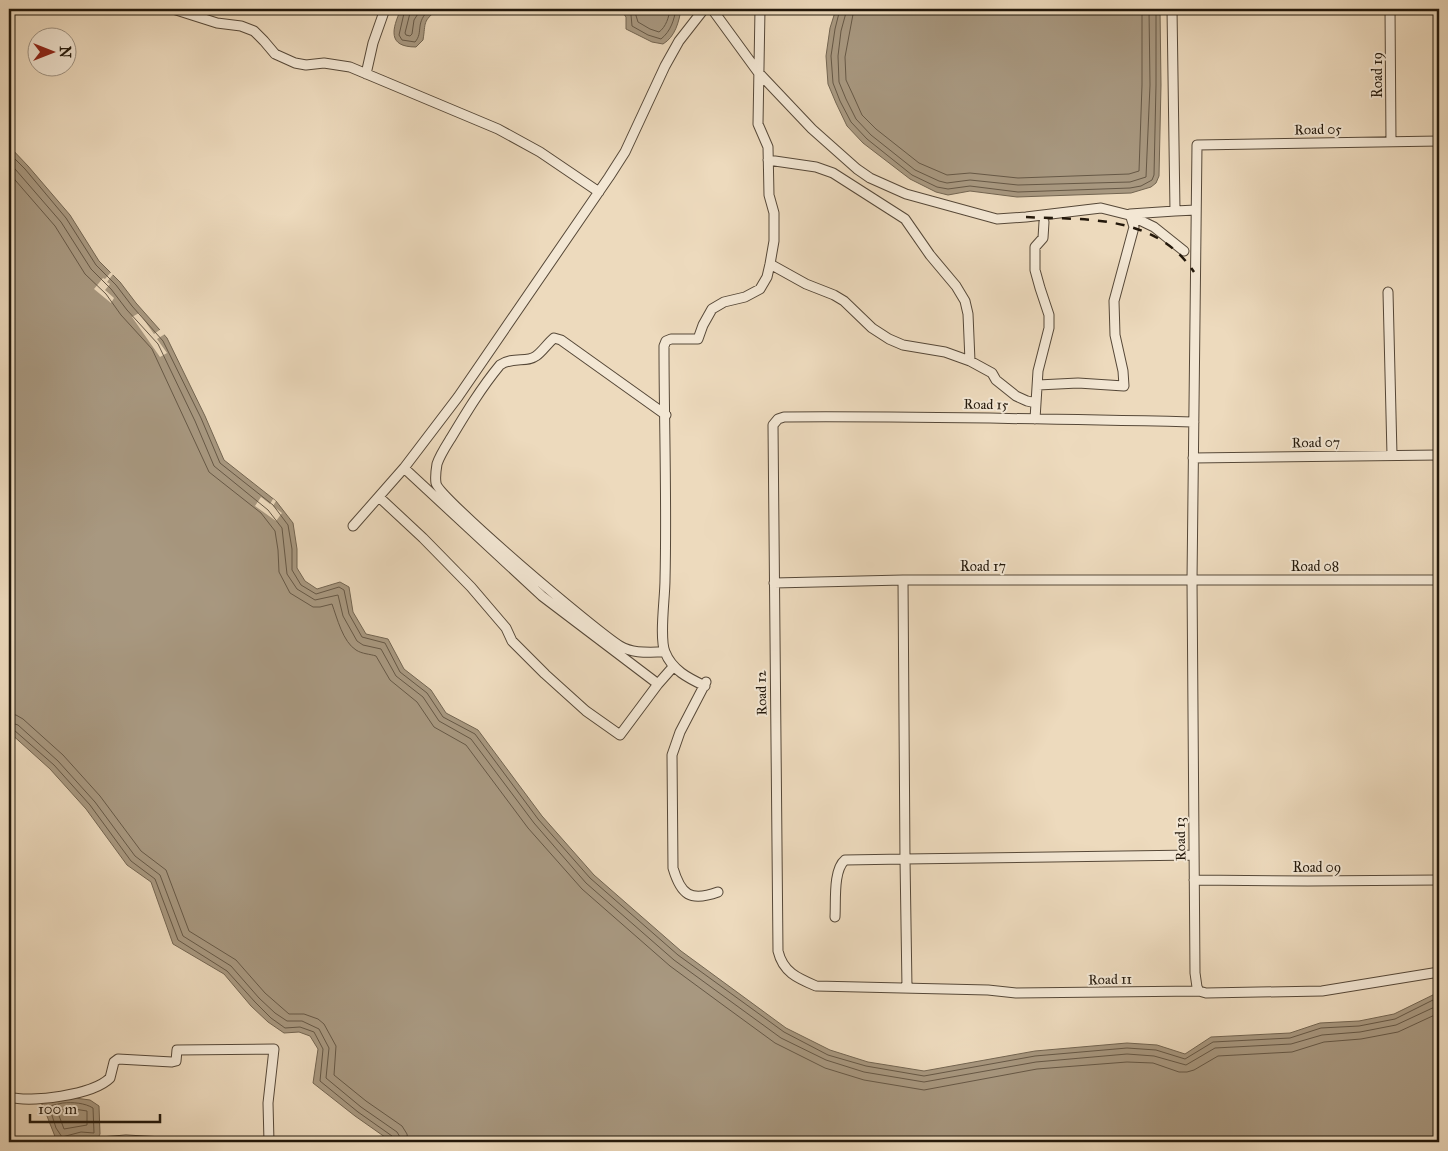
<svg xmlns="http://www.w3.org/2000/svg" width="1448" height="1151" font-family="'IM FELL Great Primer',serif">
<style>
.water{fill:#a89880;stroke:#736551}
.pier{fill:#eddabd}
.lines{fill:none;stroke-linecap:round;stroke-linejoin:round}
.shore{stroke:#665846;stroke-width:1}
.minor-casing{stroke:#564838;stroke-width:11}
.minor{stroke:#f3e7d4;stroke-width:9}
.rail{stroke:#23180b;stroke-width:2.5;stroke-dasharray:9 9;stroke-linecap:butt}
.labels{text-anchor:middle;stroke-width:4;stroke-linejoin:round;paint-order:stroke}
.street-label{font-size:14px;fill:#23180b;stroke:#f3e7d4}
</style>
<rect width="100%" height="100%" fill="#eddabd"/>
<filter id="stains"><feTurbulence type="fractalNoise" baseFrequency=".004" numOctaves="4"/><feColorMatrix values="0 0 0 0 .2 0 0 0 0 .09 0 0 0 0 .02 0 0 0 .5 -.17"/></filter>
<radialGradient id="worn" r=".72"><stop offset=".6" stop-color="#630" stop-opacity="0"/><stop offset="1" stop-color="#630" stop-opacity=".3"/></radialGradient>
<path class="water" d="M 401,9 L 438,9 C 422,22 426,22 423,40 L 416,47 C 387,47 392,29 401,9 Z
M 620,9 L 619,9 L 681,9 C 679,22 675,37 663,44 L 652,42 L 626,29 L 626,17 Z
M 836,9 L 1160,9 L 1161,85 L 1159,176 L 1156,183 L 1151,187 L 1131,193 L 1017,197 L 970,191 L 948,195 L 936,192 L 910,179 L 863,143 L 847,126 L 836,103 L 828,84 L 826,56 L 830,28 Z
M 9,146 L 28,166 L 70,215 L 99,261 L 120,282 L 136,303 L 167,338 L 205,416 L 224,460 L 276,501 L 293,523 L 297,549 L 297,568 L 305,581 L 317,589 L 340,582 L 349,587 L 353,612 L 366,634 L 388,639 L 404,669 L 431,690 L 446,713 L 478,730 L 542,816 L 594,875 L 681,951 L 786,1028 L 830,1050 L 868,1062 L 924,1071 L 1035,1051 L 1127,1043 L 1157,1045 L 1185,1054 L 1211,1037 L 1290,1033 L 1320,1023 L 1359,1021 L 1394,1014 L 1439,992 L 1439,1142 L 392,1142 L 355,1116 L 313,1083 L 318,1049 L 310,1036 L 299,1032 L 284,1033 L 268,1022 L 251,1006 L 224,974 L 173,944 L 151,882 L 127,865 L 86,809 L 50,769 L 9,732 Z
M 75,1098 L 90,1100 L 99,1106 L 100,1134 L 98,1138 L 82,1137 L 65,1141 L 56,1139 L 45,1111 L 41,1107 L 43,1102 Z"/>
<path class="pier" d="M 112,271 L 114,273 L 107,282 L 110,284 L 105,290 L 114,298 L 111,303 L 94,289 L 103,278 L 105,279 Z
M 139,313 L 154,334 L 161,329 L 165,334 L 157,339 L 167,353 L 160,357 L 132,317 Z
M 261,497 L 270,504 L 273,499 L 276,501 L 273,506 L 282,513 L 276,521 L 255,506 Z"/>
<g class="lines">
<path class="shore" d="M 405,9 L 399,35 L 402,40 L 415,42 C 424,32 414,23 430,9
M 411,9 L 405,33 L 406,35 L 410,36 L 412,34 L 414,20 L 421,9
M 627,9 L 631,15 L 632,26 L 648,35 L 661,39 C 671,31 674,20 676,9
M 634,9 L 638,22 L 650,29 L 659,32 C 666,27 669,17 670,9
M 840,9 L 835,29 L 831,56 L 833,83 L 840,101 L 851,122 L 867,139 L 912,175 L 937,187 L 948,189 L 970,186 L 1018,192 L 1130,188 L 1141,186 L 1152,180 L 1154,175 L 1156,85 L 1156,9
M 847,9 L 841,31 L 838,56 L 839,82 L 846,99 L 856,119 L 871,135 L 915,170 L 939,181 L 947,183 L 970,180 L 1018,185 L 1130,182 L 1146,177 L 1150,85 L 1149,9
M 854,9 L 845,57 L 846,80 L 853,95 L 862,115 L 876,129 L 919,163 L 947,175 L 970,173 L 1018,178 L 1129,174 L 1139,171 L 1142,85 L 1142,9
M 9,153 L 25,169 L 66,218 L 96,265 L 116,285 L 132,306 L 163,341 L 201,418 L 220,463 L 273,505 L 288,525 L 292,549 L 292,570 L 301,585 L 316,594 L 339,587 L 344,590 L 349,614 L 362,637 L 385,643 L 400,672 L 427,693 L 443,717 L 475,734 L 538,819 L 590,878 L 678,955 L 784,1032 L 828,1055 L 866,1066 L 924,1076 L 1035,1056 L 1127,1048 L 1156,1050 L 1185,1059 L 1213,1042 L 1290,1038 L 1321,1028 L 1359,1026 L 1395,1019 L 1439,997
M 9,162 L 61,222 L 91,269 L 111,289 L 127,310 L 158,344 L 195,421 L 214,466 L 268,510 L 282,528 L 287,574 L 297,589 L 315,600 L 338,595 L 343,616 L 357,641 L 363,645 L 381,649 L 396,676 L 423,697 L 439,721 L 471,739 L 534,823 L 586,883 L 674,960 L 781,1038 L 826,1060 L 864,1072 L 924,1082 L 1036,1062 L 1127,1054 L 1154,1056 L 1186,1065 L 1215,1048 L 1291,1044 L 1322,1035 L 1360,1032 L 1396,1025 L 1439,1005
M 9,173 L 55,226 L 85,274 L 106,294 L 121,315 L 152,349 L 209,472 L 261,513 L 275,531 L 278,550 L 279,572 L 290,593 L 313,607 L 320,607 L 332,604 C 337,618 343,642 356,650 C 362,654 370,654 376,656 L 390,680 L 417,702 L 434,727 L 466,745 L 528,828 L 582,889 L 670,966 L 723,1005 L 775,1043 L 825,1068 L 864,1080 L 924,1090 L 1037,1069 L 1127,1062 L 1153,1063 L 1179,1072 L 1187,1072 L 1194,1070 L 1218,1056 L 1292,1052 L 1324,1042 L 1361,1039 L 1398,1032 L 1439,1013
M 9,714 L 16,715 L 23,719 L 63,755 L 100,796 L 141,851 L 166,870 L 189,931 L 236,960 L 265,993 L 289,1014 L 304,1014 L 318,1019 L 324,1024 L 336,1046 L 334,1075 L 366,1101 L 402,1126 L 407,1134 L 408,1142
M 9,722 L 18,725 L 58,761 L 95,802 L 135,856 L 160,875 L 183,936 L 231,966 L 259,998 L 275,1013 L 287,1021 L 302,1021 L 319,1029 L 329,1048 L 326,1078 L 361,1107 L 397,1132 L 400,1137 L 401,1142
M 9,728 L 14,730 L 54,765 L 90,805 L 131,861 L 155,879 L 178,940 L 227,971 L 255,1002 L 271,1018 L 285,1028 L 300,1027 L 314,1032 L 323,1049 L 320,1081 L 358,1112 L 392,1136 L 395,1142
M 63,1103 C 73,1102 85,1103 93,1108 L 94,1133 L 81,1132 L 62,1137 L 56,1128 L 50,1109 L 51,1106 Z
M 64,1109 L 74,1109 L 87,1111 L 87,1125 L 64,1129 L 58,1113 Z"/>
<defs>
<path id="minor" d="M 173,9 L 217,23 L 241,26 L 254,31 L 264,41 L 275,54 L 295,63 L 306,65 L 324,63 L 350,67 L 498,129 L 540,152 L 599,192
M 712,9 L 758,72 L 812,129 L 857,169 L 870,178 L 906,194 L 997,219 L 1026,217 L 1101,208 L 1129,215 L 1154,227 L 1184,251
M 1172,9 L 1175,211 L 1196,210
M 1390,9 L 1391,142
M 366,74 L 373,43 L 385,9
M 768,160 L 816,167 L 833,173 L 905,219 L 930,255 L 956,286 L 965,301 L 968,314 L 970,361 L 992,373 L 996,380 L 1016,396 L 1027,401 L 1036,403
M 770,264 L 806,284 L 834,295 L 844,301 L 872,328 L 889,339 L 903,345 L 945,352 L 970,361
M 1388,292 L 1392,455
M 1038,385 L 1078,383 L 1124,386 L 1123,371 L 1115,335 L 1114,301 L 1134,227 L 1130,214 L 1175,211
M 1035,419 L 1038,371 L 1049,328 L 1049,315 L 1040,288 L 1035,270 L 1035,247 L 1043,238 L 1044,222
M 1194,422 C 1057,419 921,416 784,417 L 778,419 L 773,425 L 778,951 C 783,972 797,978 816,986 L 988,990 L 1016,993 L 1199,991 L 1206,993 L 1322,991 L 1439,972
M 1193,458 L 1439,455
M 404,468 L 542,596 L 658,684 L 673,667
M 379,497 L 423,538 L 471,587 L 506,628 L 512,641 L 545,674 L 586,711 L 620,735 L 658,684
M 353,526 L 404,468 L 458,397 L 609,177 L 625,152 L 665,66 L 679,41 L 704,9
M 903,580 L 905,859 L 1194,855
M 774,583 L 903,580 L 1439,580
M 665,652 C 650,652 633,654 620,646 C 597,632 438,498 436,483 C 435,477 436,470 437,464 C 440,455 446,446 451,438 C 466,413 481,388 500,365 C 513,356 527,363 536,356 C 542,352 547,344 554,338 L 561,340 L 666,415
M 706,682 L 680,732 L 672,755 L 673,868 C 681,895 690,902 718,892
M 705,686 C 688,678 672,670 665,652 C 659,638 665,598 665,580 C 667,502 664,424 664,346 L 666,341 L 671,339 L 698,339 L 703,325 L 712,309 L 724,302 L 745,297 L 760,289 L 767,277 L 770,264 L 774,241 L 774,213 L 769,195 L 768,147 L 758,124 L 760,9
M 1194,880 L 1308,881 L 1439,880
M 835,917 C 836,901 833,870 845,860 L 905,859 L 907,988
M 1199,991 L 1197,987 L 1195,973 L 1192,580 L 1197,145 L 1439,141
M 9,1097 C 31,1103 93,1095 110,1078 L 114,1062 L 118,1059 L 172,1062 L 176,1061 L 177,1050 L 274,1049 L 268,1103 L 269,1142
M 100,1142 L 126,1140 L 164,1142"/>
</defs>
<use href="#minor" class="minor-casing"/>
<use href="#minor" class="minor"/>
<path class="rail" d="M 1026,217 C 1087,220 1155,214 1194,272"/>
</g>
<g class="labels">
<g class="street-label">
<text transform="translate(1377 75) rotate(-90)" y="5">Road 19</text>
<text transform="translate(1318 129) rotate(-1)" y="5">Road 05</text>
<text transform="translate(986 404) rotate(1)" y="5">Road 15</text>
<text transform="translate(1316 442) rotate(-1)" y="5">Road 07</text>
<text x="983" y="571">Road 17</text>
<text x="1315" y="571">Road 08</text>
<text transform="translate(761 693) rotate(-91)" y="5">Road 12</text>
<text transform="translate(1180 839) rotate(-91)" y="5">Road 13</text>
<text x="1317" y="872">Road 09</text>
<text transform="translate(1110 979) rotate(-1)" y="5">Road 11</text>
</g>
</g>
<rect width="1448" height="1151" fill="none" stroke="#eddabd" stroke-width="30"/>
<rect x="10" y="10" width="1428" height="1131" fill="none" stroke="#23180b" stroke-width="2.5"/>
<rect x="15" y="15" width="1418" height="1121" fill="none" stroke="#23180b"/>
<g transform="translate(52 52) rotate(90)"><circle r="24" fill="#f3e7d4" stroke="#a09484"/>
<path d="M0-4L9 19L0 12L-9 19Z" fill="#8f2418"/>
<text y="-8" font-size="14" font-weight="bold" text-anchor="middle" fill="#23180b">N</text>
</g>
<path d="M30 1114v8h130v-8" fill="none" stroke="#23180b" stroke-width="2.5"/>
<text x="38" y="1114" font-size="15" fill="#23180b" stroke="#f3e7d4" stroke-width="4" paint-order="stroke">100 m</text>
<rect width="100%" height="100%" filter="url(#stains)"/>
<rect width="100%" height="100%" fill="url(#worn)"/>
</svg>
